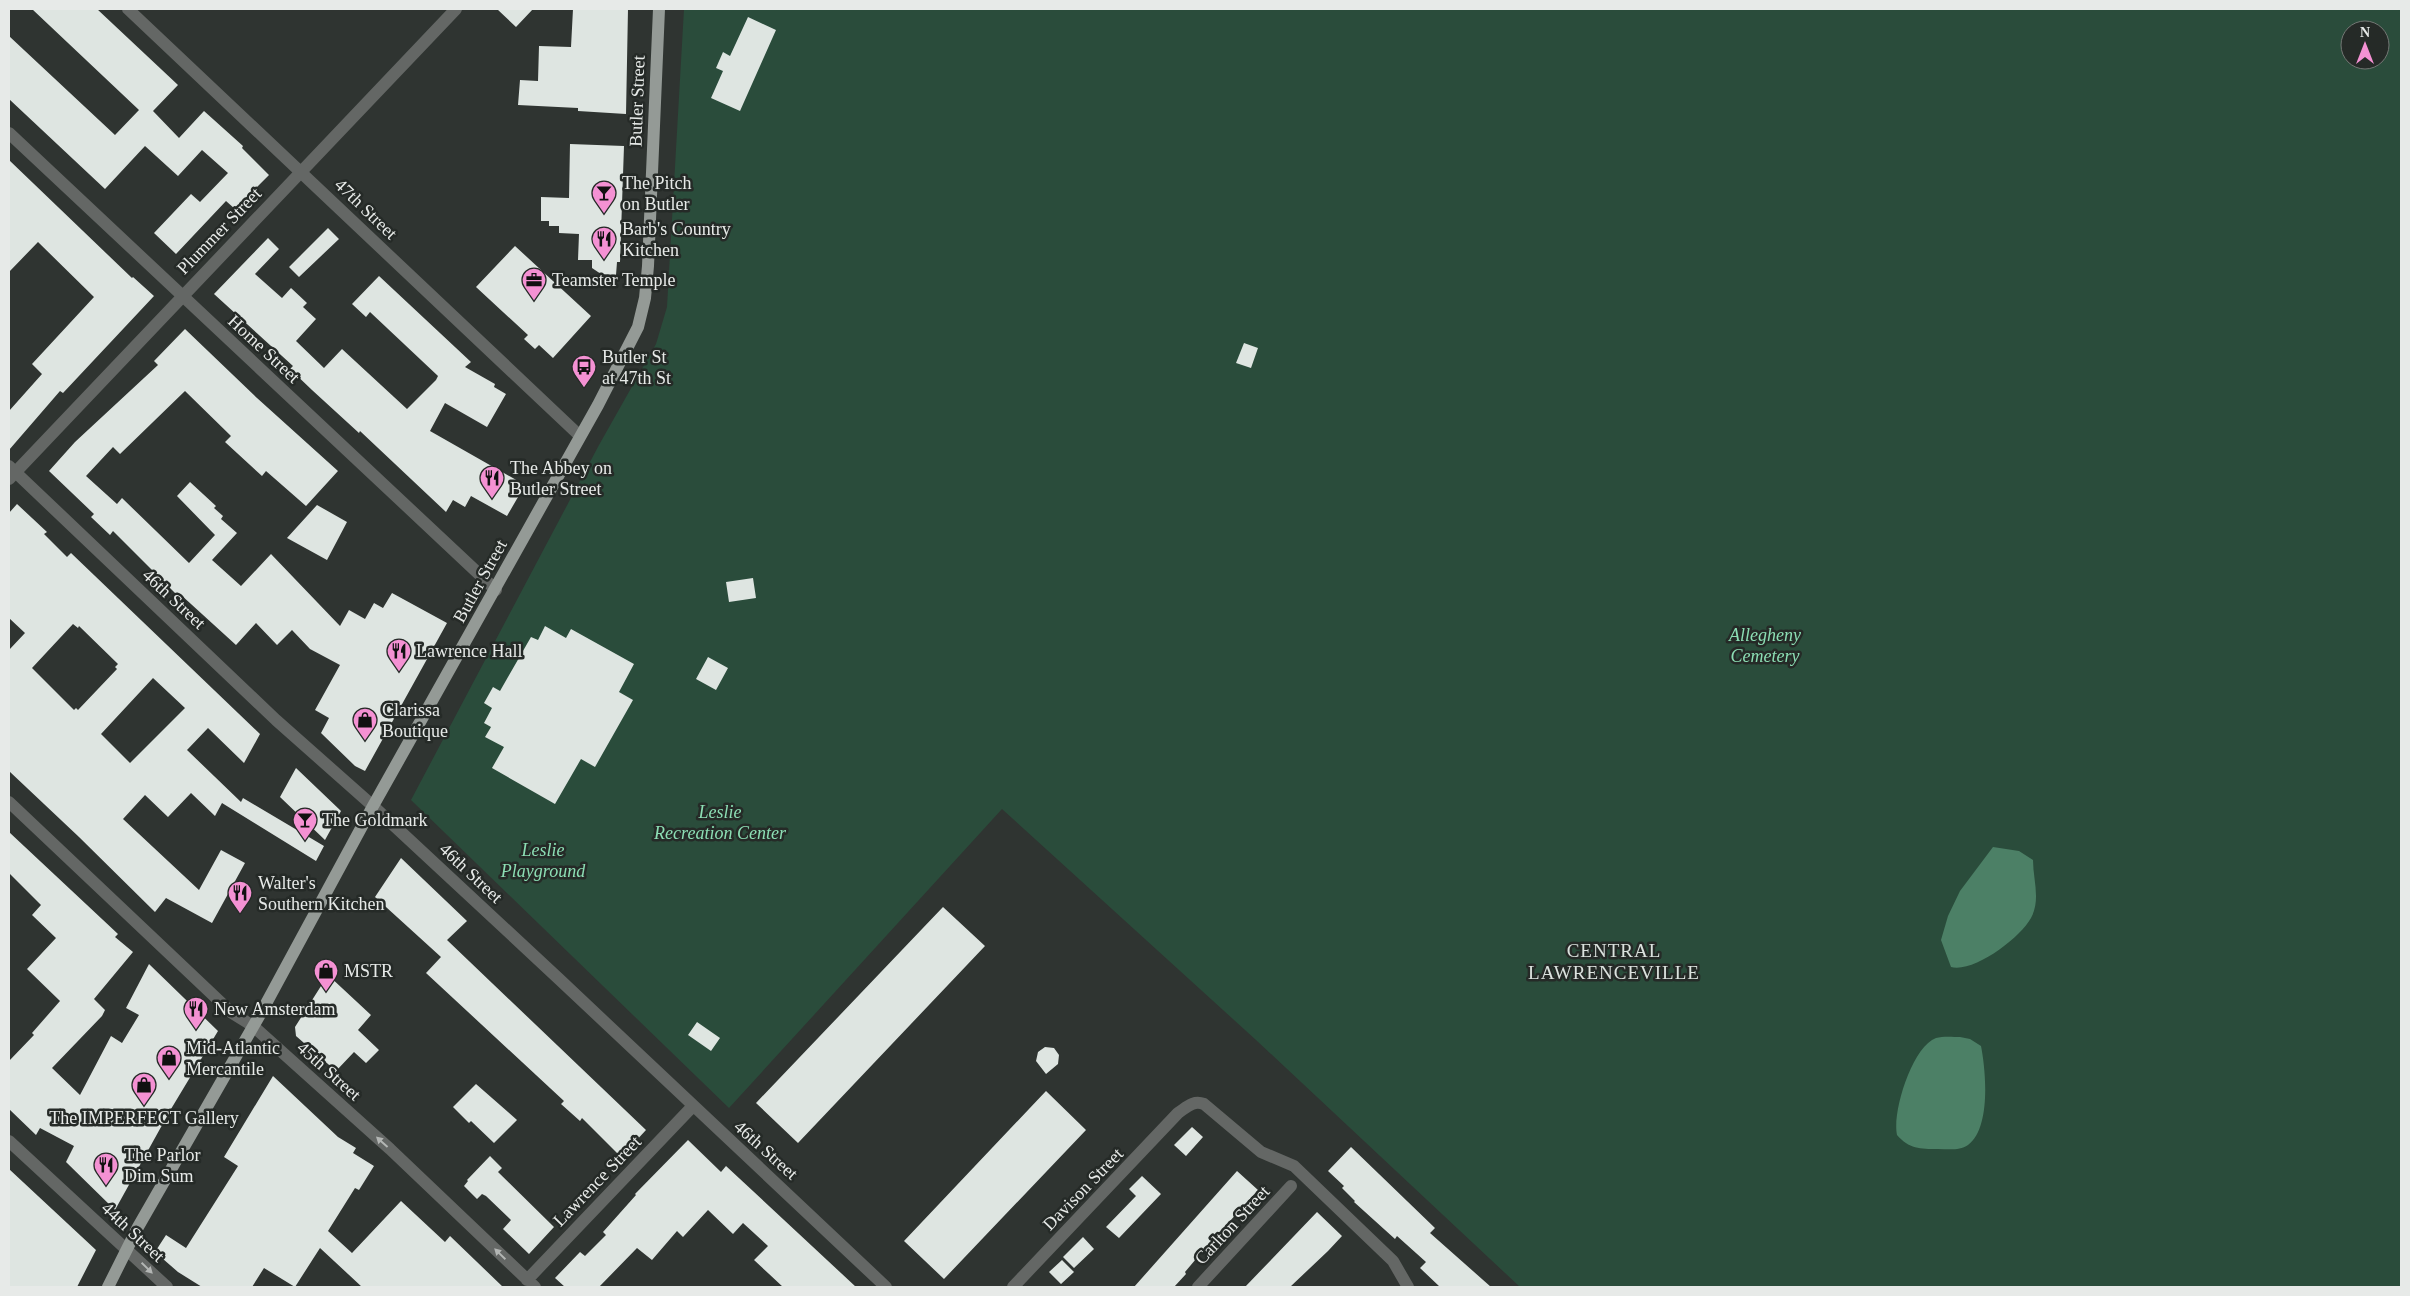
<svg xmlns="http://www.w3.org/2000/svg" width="2410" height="1296" font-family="Georgia,serif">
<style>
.green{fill:#2a4c3b;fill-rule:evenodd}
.water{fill:#4c8066}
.building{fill:#dee5e1;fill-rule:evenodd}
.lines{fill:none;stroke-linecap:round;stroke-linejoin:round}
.minor{stroke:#646765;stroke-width:12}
.major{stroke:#949a96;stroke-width:12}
.oneway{fill:#b3b6b4}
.labels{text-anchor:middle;stroke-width:5;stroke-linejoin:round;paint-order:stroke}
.street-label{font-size:18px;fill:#e7eae8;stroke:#252a27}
.poi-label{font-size:18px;fill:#e7eae8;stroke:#252a27;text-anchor:start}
.park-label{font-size:18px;font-style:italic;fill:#8cdeb4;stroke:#252a27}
.neighbourhood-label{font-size:19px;letter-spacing:1px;fill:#dbe2de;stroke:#252a27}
</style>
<rect width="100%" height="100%" fill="#2f3431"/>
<path class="green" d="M 684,9 L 2401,9 L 2401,1287 L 1520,1287 L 1256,1040 L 1002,809 L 729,1108 L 411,800 L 599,445 L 656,344 L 667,307 ZM 2350,30 L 2380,30 L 2380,60 L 2350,60 Z"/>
<path class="water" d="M 1993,847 L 2019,851 L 2033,860 C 2033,880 2041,899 2031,918 C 2020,938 1974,973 1951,967 L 1941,940 L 1948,916 L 1960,891 Z
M 1960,1037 L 1970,1039 L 1981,1046 C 1986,1071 1991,1128 1968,1145 C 1959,1151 1948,1149 1938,1149 C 1920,1149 1909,1149 1897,1135 C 1892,1112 1912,1047 1936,1038 C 1943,1036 1953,1037 1960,1037 Z"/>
<path class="building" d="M 32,9 L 97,9 L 178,85 L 153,111 L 179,138 L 204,111 L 243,146 L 242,148 L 269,175 L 235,209 L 226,201 L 176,254 L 154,233 L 191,194 L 200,202 L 228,173 L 202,150 L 178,176 L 145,146 L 105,189 L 9,99 L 9,36 L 115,135 L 139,110 Z
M 497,9 L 533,9 L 516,27 Z
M 573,9 L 628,9 L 626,114 L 578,111 L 578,108 L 518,105 L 520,80 L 538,81 L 539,46 L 571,47 Z
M 748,17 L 776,30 L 740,111 L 711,98 L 723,71 L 716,68 L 723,52 L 730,56 Z
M 570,144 L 624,146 L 620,262 L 617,262 L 616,275 L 601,274 L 592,268 L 592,260 L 578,260 L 579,234 L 559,233 L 559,226 L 549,226 L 549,221 L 541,221 L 541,197 L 569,198 Z
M 9,160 L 132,278 L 133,277 L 154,296 L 63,393 L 60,391 L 9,450 L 9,411 L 42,374 L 32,364 L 94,297 L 38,242 L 9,272 Z
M 328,228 L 339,239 L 299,277 L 289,267 Z
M 268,238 L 279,249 L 255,274 L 282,298 L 291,288 L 307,303 L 303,307 L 316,319 L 296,341 L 324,368 L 342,349 L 407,409 L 436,380 L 438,376 L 370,312 L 366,317 L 352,304 L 379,276 L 471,362 L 465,367 L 495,384 L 494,387 L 506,394 L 487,427 L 445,403 L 430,431 L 525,485 L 507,516 L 471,496 L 465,507 L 453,500 L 446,512 L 360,431 L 359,433 L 312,390 L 290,369 L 293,366 L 214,294 Z
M 515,246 L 591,316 L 553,358 L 539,345 L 535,349 L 524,339 L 528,335 L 476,287 Z
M 185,329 L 257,398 L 338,471 L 306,506 L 266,471 L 262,476 L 225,442 L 231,436 L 185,391 L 120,454 L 113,447 L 86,476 L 117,504 L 122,498 L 189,563 L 215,535 L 177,496 L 190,482 L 216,506 L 214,508 L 223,516 L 221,519 L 237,533 L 212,560 L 241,586 L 271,554 L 340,626 L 349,610 L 365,619 L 374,603 L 383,608 L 392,593 L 447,623 L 365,771 L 355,766 L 321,733 L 329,718 L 315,710 L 340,665 L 310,649 L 292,630 L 277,645 L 256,623 L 236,645 L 180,594 L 178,596 L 113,531 L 110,535 L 91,517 L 94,514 L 49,471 L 75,442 L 158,365 L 154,361 Z
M 1244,343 L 1258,348 L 1251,368 L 1236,363 Z
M 17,504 L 47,532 L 44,534 L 67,557 L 71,553 L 260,734 L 244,763 L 208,728 L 187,750 L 241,802 L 243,798 L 324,846 L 316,861 L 222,803 L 215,816 L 191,793 L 168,817 L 145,795 L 123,819 L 199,890 L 221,850 L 245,863 L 212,923 L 166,898 L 155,912 L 79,837 L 9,771 L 9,650 L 25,633 L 9,618 L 9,513 ZM 73,624 L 78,628 L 79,626 L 118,664 L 115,667 L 117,669 L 78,710 L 76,708 L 74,710 L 32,668 ZM 153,678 L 185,708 L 130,763 L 101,734 Z
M 317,505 L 347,522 L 327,560 L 287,538 Z
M 753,578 L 756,598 L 729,602 L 726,582 Z
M 545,626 L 566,638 L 571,629 L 634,664 L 619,692 L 633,700 L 595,767 L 581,759 L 555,804 L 492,768 L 504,747 L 485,737 L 491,727 L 484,723 L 492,708 L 484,703 L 493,687 L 500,691 L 531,637 L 538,640 Z
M 708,657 L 728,668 L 716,690 L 696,679 Z
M 296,768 L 341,811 L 325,840 L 280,797 Z
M 9,832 L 118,934 L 115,937 L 133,952 L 94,999 L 105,1010 L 102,1016 L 52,1068 L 80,1095 L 111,1036 L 122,1043 L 139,1015 L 126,1008 L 149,964 L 218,1031 L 171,1109 L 115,1210 L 66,1162 L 74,1146 L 40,1128 L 36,1135 L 9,1109 L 9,1061 L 34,1035 L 32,1033 L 60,1001 L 27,969 L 56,938 L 32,915 L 41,905 L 9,873 Z
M 401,858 L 467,921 L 447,940 L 646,1130 L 621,1157 L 582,1118 L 580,1121 L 561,1104 L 564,1101 L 426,973 L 441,957 L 375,897 Z
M 943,907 L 985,946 L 798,1143 L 756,1103 Z
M 328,975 L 371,1015 L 358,1030 L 379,1050 L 366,1063 L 354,1052 L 336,1071 L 296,1036 L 295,1027 Z
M 697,1022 L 720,1038 L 711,1051 L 688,1035 Z
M 1045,1047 L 1054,1048 L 1059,1055 L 1058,1064 L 1046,1074 L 1036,1061 L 1038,1052 Z
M 273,1076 L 338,1137 L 356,1148 L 353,1153 L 374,1166 L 359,1190 L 355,1188 L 328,1231 L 352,1253 L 401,1201 L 445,1242 L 450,1236 L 503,1287 L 362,1287 L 320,1248 L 295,1287 L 264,1268 L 252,1287 L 202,1287 L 178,1272 L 155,1252 L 166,1235 L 186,1248 L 238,1166 L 224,1157 Z
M 476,1084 L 517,1120 L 494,1143 L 471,1121 L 469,1123 L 453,1107 Z
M 1046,1091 L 1086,1130 L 944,1279 L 904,1241 Z
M 1192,1127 L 1203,1137 L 1186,1156 L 1174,1145 Z
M 688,1140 L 721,1172 L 726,1166 L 856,1287 L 783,1287 L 754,1260 L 768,1246 L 743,1223 L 733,1234 L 708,1210 L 683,1237 L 677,1231 L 652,1260 L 637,1248 L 599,1287 L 565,1287 L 555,1278 L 580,1252 L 585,1256 L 606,1235 L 603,1232 L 636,1195 L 635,1194 Z
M 1351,1147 L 1435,1228 L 1430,1233 L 1491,1287 L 1440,1287 L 1420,1268 L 1426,1262 L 1397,1236 L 1395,1239 L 1354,1202 L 1355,1201 L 1342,1188 L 1344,1186 L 1328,1171 Z
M 490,1156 L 502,1168 L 498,1172 L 554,1227 L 529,1254 L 503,1229 L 511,1220 L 486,1196 L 482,1194 L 477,1199 L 464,1186 L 468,1181 L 467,1180 Z
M 9,1169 L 96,1250 L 77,1287 L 9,1287 Z
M 1237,1171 L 1258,1190 L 1201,1253 L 1185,1272 L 1186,1274 L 1174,1287 L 1134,1287 Z
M 1142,1176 L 1161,1194 L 1119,1238 L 1106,1227 L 1136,1196 L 1129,1189 Z
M 1317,1212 L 1342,1236 L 1328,1251 L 1290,1287 L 1245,1287 Z
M 1083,1237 L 1094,1249 L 1074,1268 L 1063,1257 Z
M 1062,1260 L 1074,1272 L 1061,1284 L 1049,1272 Z"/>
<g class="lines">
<path class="minor" d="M 128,9 L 580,436
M 9,133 L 496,590
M 9,466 L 276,720 L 373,806 L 559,979 L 886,1287
M 9,479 L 456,9
M 9,802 L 232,1013 L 253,1026 L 390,1149 L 535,1287
M 9,1141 L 167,1287
M 527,1280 L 692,1107
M 1013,1287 L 1178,1113 C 1187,1107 1193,1100 1204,1104 L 1261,1152 L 1294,1166 L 1393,1261 L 1408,1287
M 1198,1287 L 1291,1186"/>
<path class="major" d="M 108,1287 L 138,1227 L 262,1011 L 373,806 L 598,405 L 638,327 L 645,298 L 648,266 L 659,9"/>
</g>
<defs><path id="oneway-solid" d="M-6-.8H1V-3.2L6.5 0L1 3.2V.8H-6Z" transform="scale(1.25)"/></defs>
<g class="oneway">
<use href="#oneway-solid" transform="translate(382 1142) rotate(-138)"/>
<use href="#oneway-solid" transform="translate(500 1254) rotate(-136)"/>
<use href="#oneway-solid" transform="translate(147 1268) rotate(44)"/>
</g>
<defs>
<symbol id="bar-pin" viewBox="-11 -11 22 30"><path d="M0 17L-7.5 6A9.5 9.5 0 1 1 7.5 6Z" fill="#f491d3" stroke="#252a27"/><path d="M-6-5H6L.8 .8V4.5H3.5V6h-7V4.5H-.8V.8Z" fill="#111"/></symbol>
<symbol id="restaurant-pin" viewBox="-11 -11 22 30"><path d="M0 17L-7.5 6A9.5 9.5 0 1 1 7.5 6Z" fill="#f491d3" stroke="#252a27"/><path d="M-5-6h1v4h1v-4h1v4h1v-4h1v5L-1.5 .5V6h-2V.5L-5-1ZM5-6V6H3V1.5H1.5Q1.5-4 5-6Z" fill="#111"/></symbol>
<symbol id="office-pin" viewBox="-11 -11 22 30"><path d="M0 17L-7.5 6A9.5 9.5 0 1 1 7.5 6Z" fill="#f491d3" stroke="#252a27"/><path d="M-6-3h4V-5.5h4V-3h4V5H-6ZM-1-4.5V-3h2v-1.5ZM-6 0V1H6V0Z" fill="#111"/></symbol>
<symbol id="bus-pin" viewBox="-11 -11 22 30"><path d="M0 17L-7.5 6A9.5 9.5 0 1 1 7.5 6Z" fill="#f491d3" stroke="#252a27"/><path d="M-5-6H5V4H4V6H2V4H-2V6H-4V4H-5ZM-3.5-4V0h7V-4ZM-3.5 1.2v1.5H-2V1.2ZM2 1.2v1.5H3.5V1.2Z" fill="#111"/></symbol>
<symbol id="shop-pin" viewBox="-11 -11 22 30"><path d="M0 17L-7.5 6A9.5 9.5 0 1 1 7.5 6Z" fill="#f491d3" stroke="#252a27"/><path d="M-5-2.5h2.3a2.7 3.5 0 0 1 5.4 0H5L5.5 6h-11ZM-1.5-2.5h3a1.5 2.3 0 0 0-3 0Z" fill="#111"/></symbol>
</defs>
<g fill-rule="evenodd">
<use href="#bar-pin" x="590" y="179" width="28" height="38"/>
<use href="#restaurant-pin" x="590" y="225" width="28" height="38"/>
<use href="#office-pin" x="520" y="266" width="28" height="38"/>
<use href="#bus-pin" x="570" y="353" width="28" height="38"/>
<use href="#restaurant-pin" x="478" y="464" width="28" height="38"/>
<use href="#restaurant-pin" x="385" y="637" width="28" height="38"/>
<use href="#shop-pin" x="351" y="706" width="28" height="38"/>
<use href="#bar-pin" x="291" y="806" width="28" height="38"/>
<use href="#restaurant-pin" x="226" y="879" width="28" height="38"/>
<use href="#shop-pin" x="312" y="957" width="28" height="38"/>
<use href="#restaurant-pin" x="182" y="995" width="28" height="38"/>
<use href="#shop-pin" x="155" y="1044" width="28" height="38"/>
<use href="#shop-pin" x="130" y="1071" width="28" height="38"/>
<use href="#restaurant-pin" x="92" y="1151" width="28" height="38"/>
</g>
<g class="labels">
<g class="street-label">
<text transform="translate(637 101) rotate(-88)" y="6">Butler Street</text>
<text transform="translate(366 209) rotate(44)" y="6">47th Street</text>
<text transform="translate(219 231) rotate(-46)" y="6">Plummer Street</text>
<text transform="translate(264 349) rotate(43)" y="6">Home Street</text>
<text transform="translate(480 581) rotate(-61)" y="6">Butler Street</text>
<text transform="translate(174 599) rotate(43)" y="6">46th Street</text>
<text transform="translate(471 873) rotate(43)" y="6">46th Street</text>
<text transform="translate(329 1071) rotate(42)" y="6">45th Street</text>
<text transform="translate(766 1150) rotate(42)" y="6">46th Street</text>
<text transform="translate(597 1181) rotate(-46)" y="6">Lawrence Street</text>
<text transform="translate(1083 1189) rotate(-46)" y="6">Davison Street</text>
<text transform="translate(1232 1225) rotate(-47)" y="6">Carlton Street</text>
<text transform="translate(133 1232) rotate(43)" y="6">44th Street</text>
</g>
<g class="poi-label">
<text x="622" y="189">The Pitch<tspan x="622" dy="21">on Butler</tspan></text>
<text x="622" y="235">Barb's Country<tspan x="622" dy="21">Kitchen</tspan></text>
<text x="552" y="286">Teamster Temple</text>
<text x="602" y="363">Butler St<tspan x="602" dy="21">at 47th St</tspan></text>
<text x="510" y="474">The Abbey on<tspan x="510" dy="21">Butler Street</tspan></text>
<text x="416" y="657">Lawrence Hall</text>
<text x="382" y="716">Clarissa<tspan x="382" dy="21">Boutique</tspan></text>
<text x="322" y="826">The Goldmark</text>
<text x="258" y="889">Walter's<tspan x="258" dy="21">Southern Kitchen</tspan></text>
<text x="344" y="977">MSTR</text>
<text x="214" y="1015">New Amsterdam</text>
<text x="186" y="1054">Mid-Atlantic<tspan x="186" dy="21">Mercantile</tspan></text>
<text x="144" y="1124" text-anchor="middle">The IMPERFECT Gallery</text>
<text x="124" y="1161">The Parlor<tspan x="124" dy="21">Dim Sum</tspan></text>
</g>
<g class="park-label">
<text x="1765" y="641">Allegheny<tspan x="1765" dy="21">Cemetery</tspan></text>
<text x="720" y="818">Leslie<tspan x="720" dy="21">Recreation Center</tspan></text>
<text x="543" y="856">Leslie<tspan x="543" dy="21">Playground</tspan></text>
</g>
<g class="neighbourhood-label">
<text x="1614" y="957">CENTRAL<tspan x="1614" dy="22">LAWRENCEVILLE</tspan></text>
</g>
</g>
<rect width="2410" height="1296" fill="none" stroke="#e7eae8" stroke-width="20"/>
<g transform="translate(2365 45)"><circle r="24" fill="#252a27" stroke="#737774"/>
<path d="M0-4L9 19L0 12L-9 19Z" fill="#f491d3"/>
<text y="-8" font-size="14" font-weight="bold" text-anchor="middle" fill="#e7eae8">N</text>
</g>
</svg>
